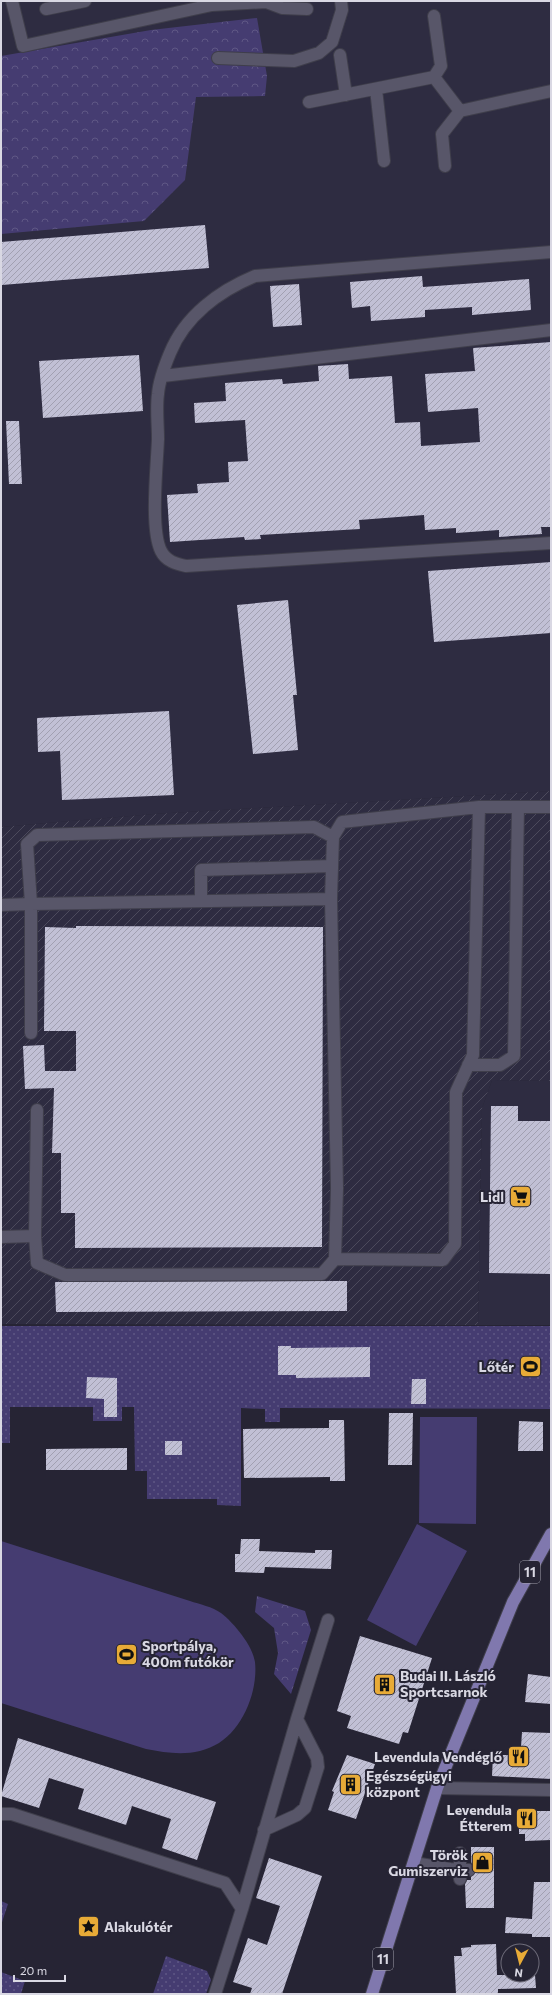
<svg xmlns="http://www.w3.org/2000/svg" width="552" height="1995" font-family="Commissioner,sans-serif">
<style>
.built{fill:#2e2c41}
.industrial{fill:url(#industrial-furrows)}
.grass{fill:url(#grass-dots)}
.forest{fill:url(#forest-crowns)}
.pitch{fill:#453c71}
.building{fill:url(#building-hatch)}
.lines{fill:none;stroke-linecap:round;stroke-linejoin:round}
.minor-casing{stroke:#3f3e4b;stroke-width:14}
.major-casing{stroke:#3f3e4b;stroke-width:14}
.minor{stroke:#585669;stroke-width:12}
.major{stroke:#8078ae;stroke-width:12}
.labels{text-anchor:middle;stroke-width:4;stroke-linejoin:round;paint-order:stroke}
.shield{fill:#262434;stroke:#a3a2ae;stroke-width:1}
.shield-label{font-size:13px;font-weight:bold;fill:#d9d8e3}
.poi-label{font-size:14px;font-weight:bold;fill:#d9d8e3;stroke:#262434;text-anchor:end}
</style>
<defs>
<pattern id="industrial-furrows" width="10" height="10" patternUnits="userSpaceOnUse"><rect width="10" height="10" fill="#2e2c41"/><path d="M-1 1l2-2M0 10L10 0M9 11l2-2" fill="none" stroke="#4c4a5c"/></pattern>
<pattern id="grass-dots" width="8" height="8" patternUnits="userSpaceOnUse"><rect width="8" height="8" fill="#453c71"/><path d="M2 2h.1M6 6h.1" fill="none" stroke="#5f5785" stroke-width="1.8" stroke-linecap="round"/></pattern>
<pattern id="forest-crowns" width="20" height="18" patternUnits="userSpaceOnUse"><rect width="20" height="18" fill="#453c71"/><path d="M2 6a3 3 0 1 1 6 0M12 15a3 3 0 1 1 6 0" fill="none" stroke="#5f5785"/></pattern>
<pattern id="building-hatch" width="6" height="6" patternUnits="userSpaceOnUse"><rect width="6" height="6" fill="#c1c0d5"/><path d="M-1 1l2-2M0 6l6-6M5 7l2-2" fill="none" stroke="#a1a0b1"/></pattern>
</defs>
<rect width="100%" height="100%" fill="#262434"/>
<path class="built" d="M 1,1 L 551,1 L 551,791 L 154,814 L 1,827 Z
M 492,1080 L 551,1081 L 551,1325 L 478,1325 L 482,1108 Z"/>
<path class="industrial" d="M 551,791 L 551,1081 L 492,1080 L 482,1108 L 478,1325 L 1,1324 L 1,827 L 154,814 Z"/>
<path class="grass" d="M 1,1326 L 551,1326 L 551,1409 L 280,1408 L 280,1422 L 265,1422 L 265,1409 L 241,1408 L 241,1506 L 217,1505 L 217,1499 L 147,1499 L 147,1471 L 135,1471 L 134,1407 L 122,1407 L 122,1421 L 93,1421 L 93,1407 L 10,1407 L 10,1443 L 1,1443 Z
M 1,1901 L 8,1904 L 1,1925 Z
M 166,1956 L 207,1971 L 211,1980 L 206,1994 L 153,1994 Z
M 1,1972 L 25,1981 L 21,1994 L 1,1994 Z"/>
<path class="forest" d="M 257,18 L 267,76 L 265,96 L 196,97 L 185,180 L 144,221 L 1,234 L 1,56 L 151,30 Z
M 257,1596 L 305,1611 L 311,1630 L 291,1694 L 274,1674 L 278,1653 L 274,1628 L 255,1612 Z"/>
<path class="pitch" d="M 420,1417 L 477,1417 L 476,1524 L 419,1523 Z
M 417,1524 L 467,1551 L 416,1646 L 367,1620 Z
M 1,1541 L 190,1601 C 199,1604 213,1607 221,1613 C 234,1623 253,1646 255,1662 C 258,1690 244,1727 219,1743 C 196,1757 171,1754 146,1749 L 1,1703 Z"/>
<path class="building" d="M 205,225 L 209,268 L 2,285 L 1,242 Z
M 422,276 L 423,287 L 529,279 L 531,310 L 472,315 L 472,307 L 425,310 L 425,317 L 371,321 L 370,306 L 352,308 L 350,282 Z
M 299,284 L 302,325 L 273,327 L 270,286 Z
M 551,342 L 551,527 L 541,527 L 542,534 L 499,537 L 499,530 L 456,533 L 456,528 L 425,530 L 424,515 L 359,520 L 360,529 L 260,535 L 261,539 L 245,540 L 244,537 L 170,542 L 167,495 L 198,493 L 197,484 L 229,482 L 228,462 L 248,461 L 245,420 L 195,423 L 194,403 L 226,401 L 225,383 L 282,379 L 283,384 L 319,381 L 318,366 L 348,364 L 349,379 L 392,376 L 395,423 L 420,422 L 421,446 L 480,442 L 478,408 L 428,412 L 425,374 L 475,371 L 473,348 Z
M 139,355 L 143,411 L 43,418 L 39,361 Z
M 6,421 L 19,421 L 22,484 L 9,484 Z
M 551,562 L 551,633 L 434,642 L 428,571 Z
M 288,600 L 297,695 L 293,695 L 298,750 L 253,754 L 237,605 Z
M 169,711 L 174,795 L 62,800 L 60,751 L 38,752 L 37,718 Z
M 76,926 L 323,927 L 322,1247 L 75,1248 L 75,1213 L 61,1213 L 61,1153 L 52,1153 L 54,1088 L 25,1089 L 23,1046 L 44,1045 L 45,1071 L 76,1071 L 76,1031 L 44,1031 L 45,927 L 76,928 Z
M 491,1106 L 518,1106 L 518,1121 L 551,1121 L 551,1274 L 489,1273 Z
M 347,1281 L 347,1311 L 56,1312 L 55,1282 Z
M 278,1346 L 291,1346 L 291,1348 L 370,1347 L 370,1377 L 296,1378 L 296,1375 L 278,1375 Z
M 87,1377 L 117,1378 L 117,1417 L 104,1417 L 104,1399 L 86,1398 Z
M 412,1379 L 426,1379 L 426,1404 L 411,1404 Z
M 389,1413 L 413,1413 L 412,1465 L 388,1465 Z
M 329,1420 L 344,1420 L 345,1481 L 330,1481 L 330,1477 L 244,1478 L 243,1429 L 329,1428 Z
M 519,1421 L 543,1422 L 543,1451 L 518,1451 Z
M 165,1441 L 182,1441 L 182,1455 L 165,1455 Z
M 127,1448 L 127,1470 L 46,1470 L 46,1449 Z
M 241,1539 L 260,1539 L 259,1551 L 315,1553 L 315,1550 L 332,1550 L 331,1569 L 265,1567 L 264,1573 L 235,1572 L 235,1554 L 240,1554 Z
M 360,1636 L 432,1658 L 408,1733 L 403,1732 L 399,1744 L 347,1728 L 351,1716 L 337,1711 Z
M 528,1674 L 551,1677 L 551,1704 L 525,1702 Z
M 522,1732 L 551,1733 L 551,1779 L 492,1776 L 493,1755 L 510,1755 L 521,1747 Z
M 18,1738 L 216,1802 L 197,1860 L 162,1848 L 171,1819 L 132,1806 L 126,1825 L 78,1809 L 84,1789 L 49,1778 L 39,1808 L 1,1796 Z
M 347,1755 L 375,1764 L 356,1819 L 328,1810 L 334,1792 L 332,1791 Z
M 524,1811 L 551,1811 L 551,1840 L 525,1841 L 525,1834 L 519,1834 L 519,1819 L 524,1819 Z
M 471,1847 L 494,1847 L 494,1908 L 466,1908 L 465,1884 L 467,1880 L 471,1880 L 471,1877 L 476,1871 L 475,1866 L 471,1863 Z
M 269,1858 L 322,1876 L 282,1994 L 250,1994 L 252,1988 L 233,1982 L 248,1938 L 267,1945 L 280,1906 L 256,1898 Z
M 534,1882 L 551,1882 L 551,1937 L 532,1937 L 532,1934 L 505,1933 L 506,1917 L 532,1919 Z
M 496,1944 L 497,1975 L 535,1975 L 536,1988 L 498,1989 L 498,1994 L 456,1994 L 454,1956 L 462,1956 L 461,1948 L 471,1947 L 471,1945 Z"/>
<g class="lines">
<defs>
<path id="minor" d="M 12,1 L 23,46 L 212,5 L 212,1
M 212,5 L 266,2 L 282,8 L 307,9
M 46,9 L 85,1
M 340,55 L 346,95
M 218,58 L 294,61 L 319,53 L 332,42 L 342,10 L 341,1
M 434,77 L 441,66 L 434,16
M 376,89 L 384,161
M 309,102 L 434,77 L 460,111 L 551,91
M 445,166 L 442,134 L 460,111
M 551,252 L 255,276 C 219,291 185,316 170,353 C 165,365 159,381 158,394 C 156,408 158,424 158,439 C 157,466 150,529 161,551 C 166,561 176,564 186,566 L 551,543
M 163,376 L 551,330
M 201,901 L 201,870 L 332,866
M 1,905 L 31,904 L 27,844 L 37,835 L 314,827 L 333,837
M 31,1033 L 31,904 L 331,899
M 468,1065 L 500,1065 L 514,1056 L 518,807
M 37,1110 L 35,1236 L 37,1263 L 65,1275 L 322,1274 L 335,1259 L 337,1188 L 331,899 L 333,837 L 342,822 L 479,807 L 551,807
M 1,1237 L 35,1236
M 335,1259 L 443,1260 L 455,1244 L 456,1092 L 473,1055 L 479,807
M 437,1788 L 551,1790
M 1,1814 L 12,1814 L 225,1883 L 242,1909 L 215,1994
M 264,1830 L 297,1815 L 305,1808 L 318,1767 L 317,1758 L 297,1719
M 414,1863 L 450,1869 L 469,1870
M 460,1879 L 460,1853
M 242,1909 L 297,1719 L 328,1620"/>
<path id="major" d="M 372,1994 L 437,1788 L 513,1602 L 551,1534"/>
</defs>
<use href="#minor" class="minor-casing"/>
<use href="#major" class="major-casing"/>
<use href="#minor" class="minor"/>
<use href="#major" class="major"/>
</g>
<defs>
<symbol id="supermarket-square" viewBox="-11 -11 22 22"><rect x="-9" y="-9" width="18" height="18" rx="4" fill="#e8ab37" stroke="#262434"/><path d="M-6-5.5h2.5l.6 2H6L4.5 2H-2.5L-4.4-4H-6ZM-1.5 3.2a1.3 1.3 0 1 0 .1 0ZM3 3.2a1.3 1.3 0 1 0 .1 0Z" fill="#111"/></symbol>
<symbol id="stadium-square" viewBox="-11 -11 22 22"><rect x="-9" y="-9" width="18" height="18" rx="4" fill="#e8ab37" stroke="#262434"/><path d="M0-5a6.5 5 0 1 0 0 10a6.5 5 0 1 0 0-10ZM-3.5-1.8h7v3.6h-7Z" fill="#111"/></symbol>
<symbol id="building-square" viewBox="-11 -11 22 22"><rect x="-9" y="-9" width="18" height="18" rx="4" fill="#e8ab37" stroke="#262434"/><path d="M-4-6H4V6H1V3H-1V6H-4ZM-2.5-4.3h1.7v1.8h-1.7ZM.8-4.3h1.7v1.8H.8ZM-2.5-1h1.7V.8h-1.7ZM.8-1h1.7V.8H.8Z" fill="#111"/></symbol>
<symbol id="restaurant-square" viewBox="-11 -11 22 22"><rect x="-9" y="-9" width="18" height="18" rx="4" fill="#e8ab37" stroke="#262434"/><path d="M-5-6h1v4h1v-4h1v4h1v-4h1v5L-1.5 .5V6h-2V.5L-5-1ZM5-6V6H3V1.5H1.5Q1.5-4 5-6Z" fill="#111"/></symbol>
<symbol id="shop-square" viewBox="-11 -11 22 22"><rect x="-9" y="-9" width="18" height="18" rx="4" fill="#e8ab37" stroke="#262434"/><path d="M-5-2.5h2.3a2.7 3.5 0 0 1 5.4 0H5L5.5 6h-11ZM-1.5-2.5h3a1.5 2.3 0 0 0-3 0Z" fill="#111"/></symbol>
<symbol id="sight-square" viewBox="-11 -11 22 22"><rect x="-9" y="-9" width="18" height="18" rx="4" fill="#e8ab37" stroke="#262434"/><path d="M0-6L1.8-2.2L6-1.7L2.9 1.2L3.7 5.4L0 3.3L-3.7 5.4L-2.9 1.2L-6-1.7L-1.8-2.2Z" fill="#111"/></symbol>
</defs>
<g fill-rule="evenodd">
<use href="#supermarket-square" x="508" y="1184" width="25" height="25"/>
<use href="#stadium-square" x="518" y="1354" width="25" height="25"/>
<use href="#stadium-square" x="114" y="1642" width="25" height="25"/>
<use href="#building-square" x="372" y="1672" width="25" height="25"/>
<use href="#restaurant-square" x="506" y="1744" width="25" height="25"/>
<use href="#building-square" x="338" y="1772" width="25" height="25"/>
<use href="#restaurant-square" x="514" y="1806" width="25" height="25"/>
<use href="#shop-square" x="470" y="1850" width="25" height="25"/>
<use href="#sight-square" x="76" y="1914" width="25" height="25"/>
</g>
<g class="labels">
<g class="shield">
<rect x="520" y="1561" width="20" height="22" rx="3"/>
<rect x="373" y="1948" width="20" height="22" rx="3"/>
</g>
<g class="shield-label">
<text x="530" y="1577">11</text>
<text x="383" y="1964">11</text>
</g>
<g class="poi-label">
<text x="504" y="1202">Lidl</text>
<text x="514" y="1372">Lőtér</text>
<text x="142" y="1651" text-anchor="start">Sportpálya,<tspan x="142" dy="16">400m futókör</tspan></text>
<text x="400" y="1681" text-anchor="start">Budai II. László<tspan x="400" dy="16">Sportcsarnok</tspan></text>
<text x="502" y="1762">Levendula Vendéglő</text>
<text x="366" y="1781" text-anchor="start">Egészségügyi<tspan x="366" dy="16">központ</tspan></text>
<text x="512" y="1815">Levendula<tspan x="512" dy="16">Étterem</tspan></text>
<text x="468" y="1860">Török<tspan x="468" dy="16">Gumiszerviz</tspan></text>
<text x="104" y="1932" text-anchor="start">Alakulótér</text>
</g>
</g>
<rect width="552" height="1995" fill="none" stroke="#d9d8e3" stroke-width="4"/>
<g transform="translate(520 1963) rotate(187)"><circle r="19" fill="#262434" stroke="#6e6c7a"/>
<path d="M0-3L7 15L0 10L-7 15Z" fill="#e8ab37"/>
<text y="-6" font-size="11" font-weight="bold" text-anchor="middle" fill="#d9d8e3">N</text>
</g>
<path d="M14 1975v6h51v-6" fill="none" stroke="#d9d8e3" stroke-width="2"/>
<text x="20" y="1975" font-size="12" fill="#d9d8e3" stroke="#262434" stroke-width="3" paint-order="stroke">20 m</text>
</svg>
